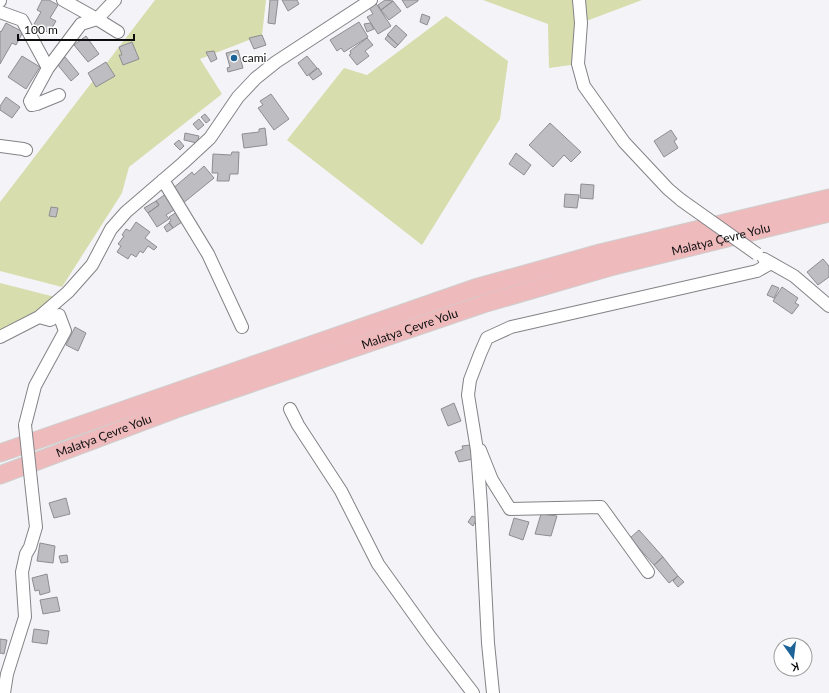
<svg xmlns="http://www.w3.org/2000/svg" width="829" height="693" font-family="Lato,sans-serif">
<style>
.green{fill:#d7ddad}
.building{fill:#bebdc1;stroke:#8e8e92}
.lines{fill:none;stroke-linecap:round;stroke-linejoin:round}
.minor-casing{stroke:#838387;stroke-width:14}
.highway-casing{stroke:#cfcfcf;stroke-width:19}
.minor{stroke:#fff;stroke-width:12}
.highway{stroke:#efbabc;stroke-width:17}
.minor-bridge-casing{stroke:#838387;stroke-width:14;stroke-linecap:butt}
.minor-bridge{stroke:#fff;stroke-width:12}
.poi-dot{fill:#1e6398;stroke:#fff;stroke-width:1.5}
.labels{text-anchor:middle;stroke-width:3;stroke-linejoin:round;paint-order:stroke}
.poi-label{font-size:12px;fill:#0d0d0e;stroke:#fff;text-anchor:start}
.street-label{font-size:12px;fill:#0d0d0e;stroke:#fff}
</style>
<rect width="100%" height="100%" fill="#f4f4f8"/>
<path class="green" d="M 155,0 L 266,0 L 262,35 L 200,59 L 222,94 L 129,167 L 122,193 L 62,287 L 0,271 L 0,202 Z
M 483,0 L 642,0 L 581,23 L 578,64 L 549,68 L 548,24 Z
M 446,16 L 508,61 L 500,119 L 422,245 L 287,140 L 344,68 L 367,75 Z
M 0,283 L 59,298 L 0,338 Z"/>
<path class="building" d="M 42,0 L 49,0 L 58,5 L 50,18 L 56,21 L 49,33 L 34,24 L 41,12 L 37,10 Z
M 270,0 L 278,0 L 275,24 L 268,23 Z
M 282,0 L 297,0 L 299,4 L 288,11 Z
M 385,0 L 393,1 L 381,10 L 378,5 Z
M 402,0 L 418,0 L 418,1 L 407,8 Z
M 393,1 L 401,11 L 389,20 L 381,10 Z
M 375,2 L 391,26 L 378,34 L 367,17 L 373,14 L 368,6 Z
M 422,14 L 430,17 L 427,25 L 420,22 Z
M 359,22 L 368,37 L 344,52 L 341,48 L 337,51 L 330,40 Z
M 6,23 L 23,32 L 16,45 L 12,43 L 0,64 L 0,31 L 1,32 Z
M 370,23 L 374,29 L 367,32 L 364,24 Z
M 396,25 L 407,35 L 398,45 L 387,35 Z
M 262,35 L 266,45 L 254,49 L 249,38 Z
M 388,35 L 398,45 L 395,48 L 385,39 Z
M 86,36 L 99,54 L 88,62 L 74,45 Z
M 367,38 L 373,45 L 365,51 L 369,56 L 357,65 L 349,55 L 351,54 L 350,51 Z
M 132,42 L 139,59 L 123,65 L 119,55 L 122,55 L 119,47 Z
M 238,50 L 243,68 L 228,72 L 227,68 L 230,67 L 226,53 Z
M 214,51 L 217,59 L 211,62 L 206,52 Z
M 22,56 L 40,67 L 26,89 L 8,77 Z
M 307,56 L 317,68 L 307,76 L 298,63 Z
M 65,57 L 79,74 L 71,81 L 57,64 Z
M 106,62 L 115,76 L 96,87 L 88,73 Z
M 318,68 L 322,74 L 313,80 L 309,75 Z
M 271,94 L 289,119 L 274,130 L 258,108 L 263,105 L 260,101 Z
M 6,97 L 20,107 L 12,118 L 0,110 L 0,106 Z
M 205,114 L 210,120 L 206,123 L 201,117 Z
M 199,119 L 204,125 L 198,130 L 193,124 Z
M 550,123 L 581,152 L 571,162 L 564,155 L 553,167 L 529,145 Z
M 265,128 L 267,145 L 244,148 L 242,134 L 259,132 L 259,129 Z
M 671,130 L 677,139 L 674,141 L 678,148 L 664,157 L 654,141 Z
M 185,133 L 199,136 L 197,143 L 184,140 Z
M 179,140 L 184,146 L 180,150 L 174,144 Z
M 232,152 L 239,152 L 238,174 L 230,174 L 229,181 L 217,181 L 218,173 L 212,173 L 213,154 L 231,155 Z
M 516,153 L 531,165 L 524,175 L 509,164 Z
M 204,166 L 214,178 L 182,204 L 171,190 L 192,172 L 194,175 Z
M 581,184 L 594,185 L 593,199 L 580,198 Z
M 167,193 L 177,208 L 166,215 L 169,219 L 157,227 L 148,213 L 159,205 L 156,201 Z
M 565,194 L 579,195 L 577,208 L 564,207 Z
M 156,201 L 159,205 L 148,213 L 144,208 Z
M 51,207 L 58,208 L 56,217 L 49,216 Z
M 177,212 L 185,220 L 173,228 L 169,222 L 171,221 L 169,217 Z
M 136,222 L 150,232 L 145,238 L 157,247 L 154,250 L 148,246 L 143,253 L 140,251 L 136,257 L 131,254 L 128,259 L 117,252 L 121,246 L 118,244 L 124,236 L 122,235 L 126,229 L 130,231 Z
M 169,223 L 173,228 L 167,232 L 164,227 Z
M 823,259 L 829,266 L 829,277 L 818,285 L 807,272 Z
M 772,285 L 779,288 L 774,298 L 767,295 Z
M 782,287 L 798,298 L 795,303 L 799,305 L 792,314 L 773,301 Z
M 75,327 L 86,333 L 78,351 L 66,345 Z
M 454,403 L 461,421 L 448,426 L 441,409 Z
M 470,445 L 473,459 L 459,462 L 455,452 L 463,449 L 462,446 Z
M 66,498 L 70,514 L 54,518 L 49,503 Z
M 541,514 L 557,516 L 551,536 L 535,534 Z
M 472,516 L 477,518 L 473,526 L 468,522 Z
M 514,518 L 529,522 L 523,540 L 509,535 Z
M 639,530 L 663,557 L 654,565 L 630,538 Z
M 40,543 L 55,546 L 53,563 L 37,561 Z
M 67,555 L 68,562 L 61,563 L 59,556 Z
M 663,557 L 678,576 L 669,583 L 654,565 Z
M 47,574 L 50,592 L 40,595 L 39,590 L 35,591 L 32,578 Z
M 678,576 L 684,582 L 678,587 L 673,581 Z
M 57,597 L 60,611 L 43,614 L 40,600 Z
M 34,629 L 49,631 L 47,644 L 32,642 Z
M 0,639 L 7,640 L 4,654 L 0,653 Z"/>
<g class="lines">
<defs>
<path id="minor" d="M 63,0 L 97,19 L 118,32
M 579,0 L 581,23 L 578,64 L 584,86 L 624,142 L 668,189 L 681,200
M 0,1 L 0,0
M 0,12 L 22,20 L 48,68
M 59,95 L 37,104 L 32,105 L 30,101 L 48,68 L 81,24 L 97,19 L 115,0
M 0,146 L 23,149 L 26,150
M 163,180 L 208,254 L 242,327
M 764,259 L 794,276 L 829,306
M 0,337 L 39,317 L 68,292 L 92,265 L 111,229 L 126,212 L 183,163 L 210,138 L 238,97 L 256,78 L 276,62 L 371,0
M 290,409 L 298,425 L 341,491 L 378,564 L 431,638 L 473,693
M 25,425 L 35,386 L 65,331 L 59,315 L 50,320 L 39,317
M 480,450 L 492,480 L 510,509 L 601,507 L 648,572
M 4,693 L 7,674 L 25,617 L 22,572 L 26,554 L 30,547 L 36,527 L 31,481
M 493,693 L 488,643 L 481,505 L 477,450 L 468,395 L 470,380 L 480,354 L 487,338 L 511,327 L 757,271 L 771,263"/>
<g id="highway">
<path d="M 0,453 L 475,288 L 600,253 L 829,198"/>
<path id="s1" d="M 0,475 L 176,409 L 483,304 L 614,266 L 829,213"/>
</g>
</defs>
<use href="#minor" class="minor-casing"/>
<use href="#highway" class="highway-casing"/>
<use href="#minor" class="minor"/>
<use href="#highway" class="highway"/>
<defs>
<path id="minor-bridge" d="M 681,200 L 757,254
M 25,425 L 31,481"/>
</defs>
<use href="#minor-bridge" class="minor-bridge-casing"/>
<use href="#minor-bridge" class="minor-bridge"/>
</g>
<circle class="poi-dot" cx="234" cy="58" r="4"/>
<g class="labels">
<g class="poi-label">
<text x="242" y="62">cami</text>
</g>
<g class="street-label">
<text dy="4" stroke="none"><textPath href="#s1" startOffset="759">Malatya Çevre Yolu</textPath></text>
<text dy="4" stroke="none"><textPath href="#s1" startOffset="435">Malatya Çevre Yolu</textPath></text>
<text dy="4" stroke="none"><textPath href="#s1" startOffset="111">Malatya Çevre Yolu</textPath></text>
</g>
</g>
<g transform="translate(793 657) rotate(166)"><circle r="19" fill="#ffffff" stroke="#9e9e9f"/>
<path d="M0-3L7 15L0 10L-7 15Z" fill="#1e6398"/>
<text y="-6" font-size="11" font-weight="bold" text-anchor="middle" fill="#0d0d0e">K</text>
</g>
<path d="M18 34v6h116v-6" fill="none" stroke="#0d0d0e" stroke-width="2"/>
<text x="24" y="34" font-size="12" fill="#0d0d0e" stroke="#ffffff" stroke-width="3" paint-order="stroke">100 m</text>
</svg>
